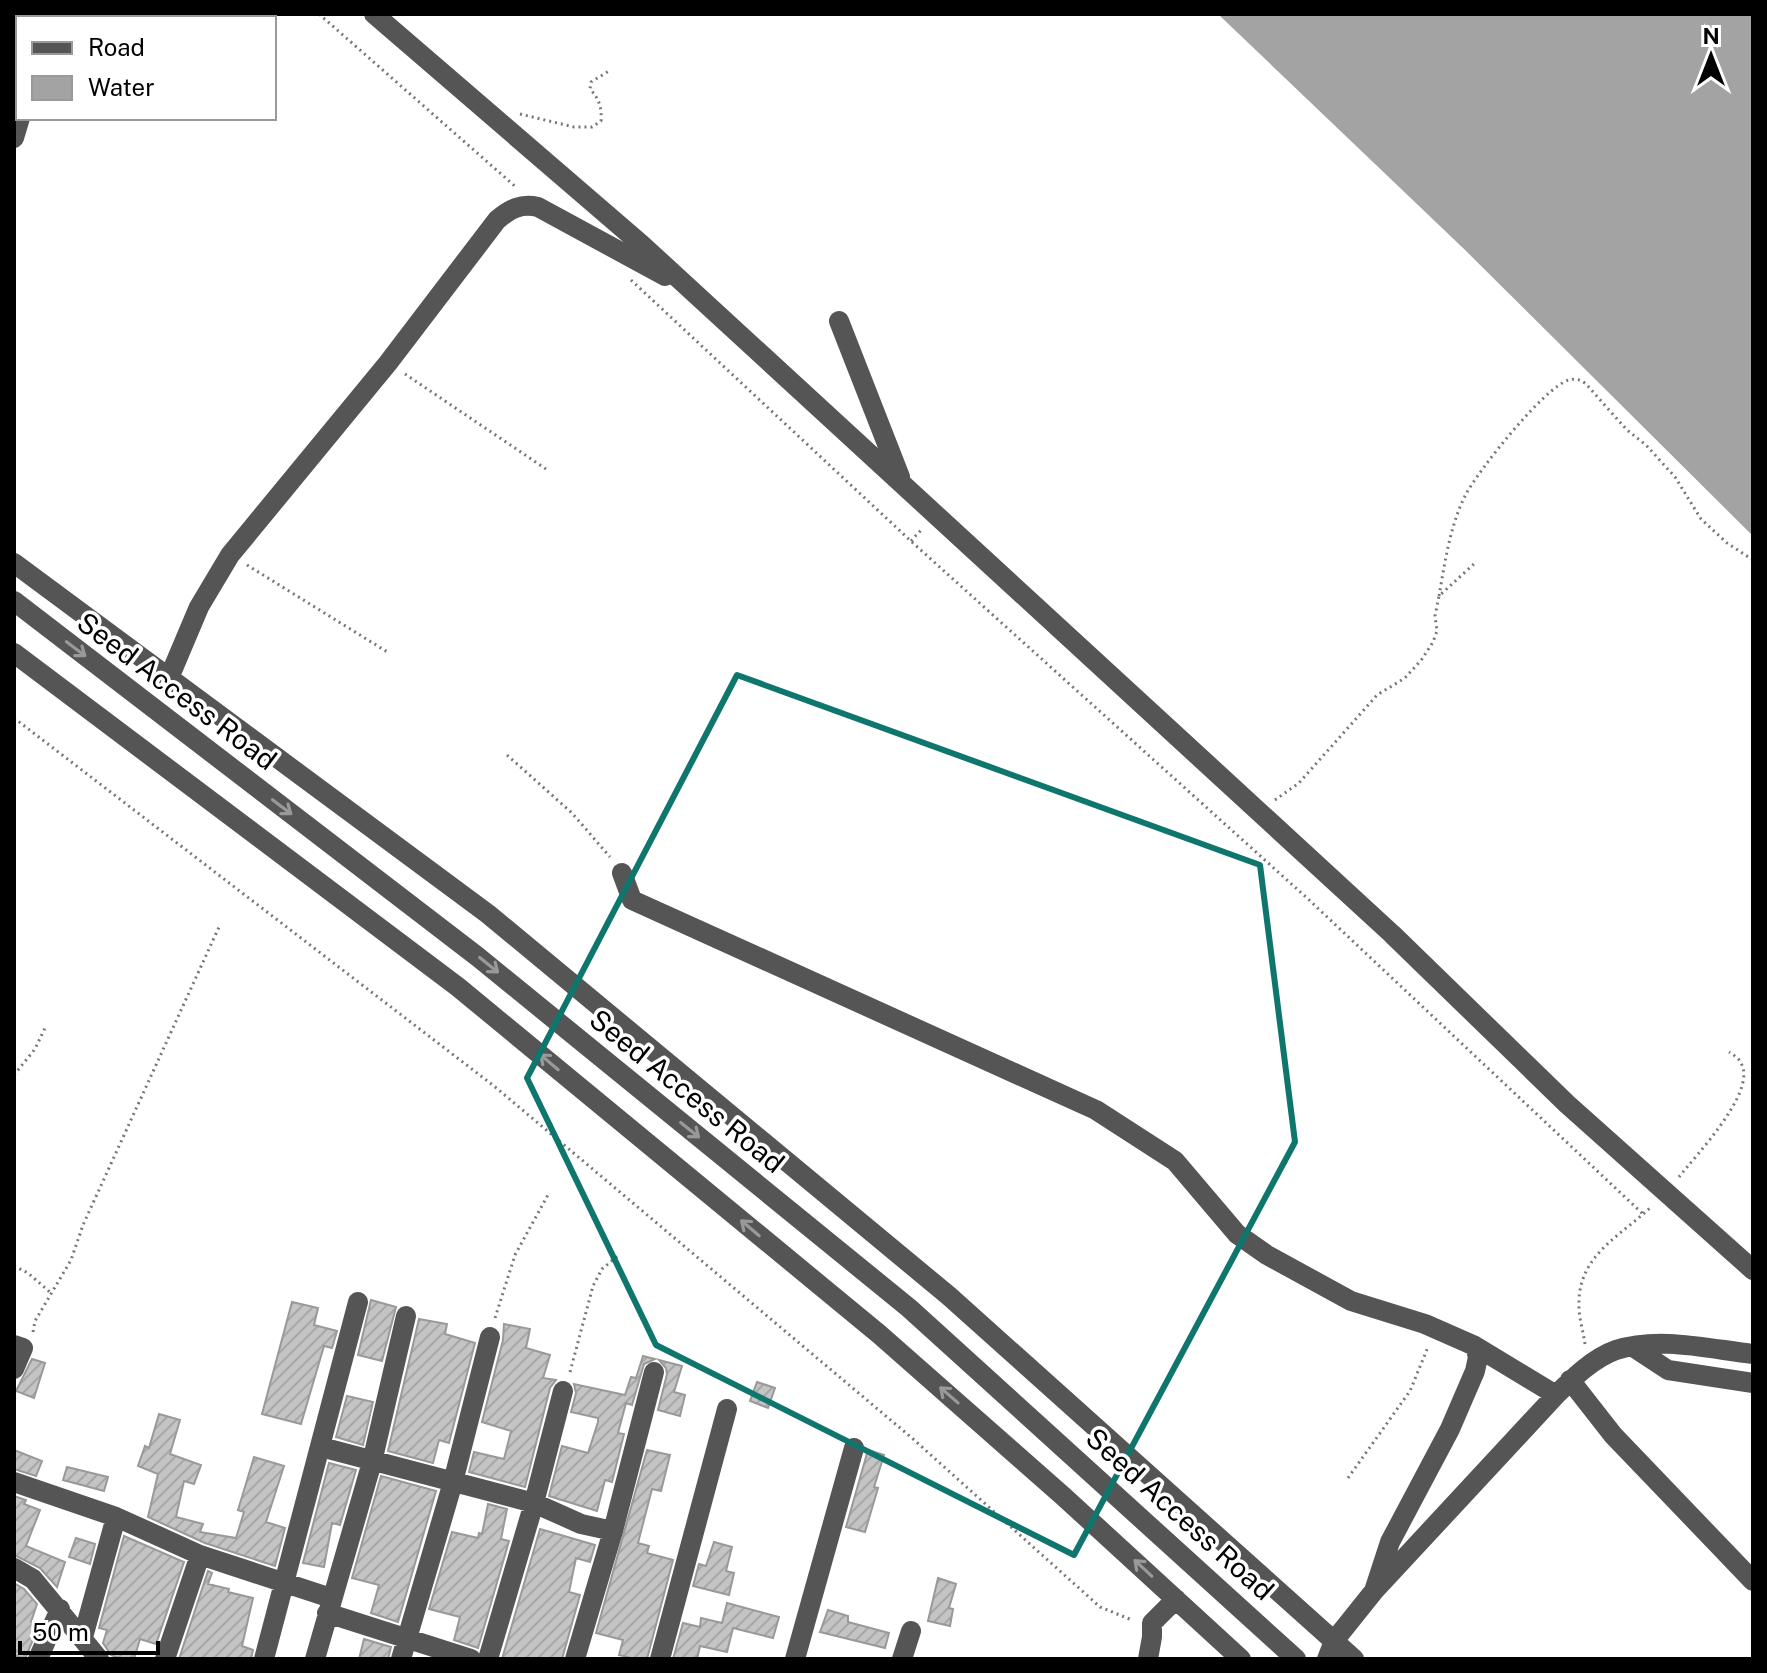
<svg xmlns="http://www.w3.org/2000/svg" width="1767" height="1673" font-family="'Public Sans',sans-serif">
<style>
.water{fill:#a3a3a3}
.building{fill:url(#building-hatch);stroke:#999;stroke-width:2}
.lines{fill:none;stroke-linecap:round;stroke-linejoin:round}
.path{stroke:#777;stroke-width:3;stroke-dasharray:2 4;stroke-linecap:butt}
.minor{stroke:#555;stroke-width:20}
.oneway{stroke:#999}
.marked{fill:none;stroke:#0f766e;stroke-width:6;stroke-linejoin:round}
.labels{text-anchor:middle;stroke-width:7;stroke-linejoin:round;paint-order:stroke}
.street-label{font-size:28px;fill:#000;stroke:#fff}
</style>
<defs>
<pattern id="building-hatch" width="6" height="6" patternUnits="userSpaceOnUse" patternTransform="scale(2)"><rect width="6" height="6" fill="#c4c4c4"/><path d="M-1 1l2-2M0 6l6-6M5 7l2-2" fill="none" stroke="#a7a7a7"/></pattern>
</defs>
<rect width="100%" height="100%" fill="#fff"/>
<path class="water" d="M 1218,14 L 1753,14 L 1753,536 L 1463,248 Z"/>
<path class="building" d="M 371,1300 L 396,1307 L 382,1361 L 358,1355 Z
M 292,1302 L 318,1308 L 314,1325 L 337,1331 L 332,1348 L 324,1346 L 301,1424 L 262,1414 Z
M 419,1319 L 447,1324 L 445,1334 L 475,1343 L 449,1443 L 439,1440 L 433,1463 L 388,1451 Z
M 504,1324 L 530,1329 L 526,1348 L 550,1355 L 543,1378 L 556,1380 L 550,1388 L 525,1487 L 469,1472 L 474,1452 L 504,1459 L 511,1431 L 482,1422 L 503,1340 Z
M 643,1356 L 655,1359 L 644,1364 L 632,1405 L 626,1403 L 618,1433 L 624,1434 L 612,1482 L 605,1480 L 597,1511 L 549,1496 L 562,1446 L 588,1453 L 598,1422 L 598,1418 L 571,1412 L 576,1393 L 574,1384 L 625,1395 L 631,1377 L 636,1378 Z
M 32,1359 L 45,1363 L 34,1398 L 16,1391 Z
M 659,1360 L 682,1366 L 674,1392 L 685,1395 L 680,1416 L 658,1410 L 667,1374 L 666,1368 Z
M 757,1382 L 775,1388 L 768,1408 L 750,1401 Z
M 347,1396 L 373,1402 L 363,1445 L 336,1437 Z
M 159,1414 L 180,1420 L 170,1454 L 201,1465 L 194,1484 L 184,1481 L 176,1517 L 203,1524 L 200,1532 L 236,1538 L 244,1512 L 238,1510 L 254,1457 L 284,1466 L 266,1522 L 285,1528 L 275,1566 L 205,1543 L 148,1517 L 158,1474 L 138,1466 L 145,1446 L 149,1448 Z
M 14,1450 L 42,1461 L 36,1476 L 14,1469 Z
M 647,1450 L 670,1455 L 661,1491 L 652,1489 L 638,1543 L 649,1546 L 647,1553 L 673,1560 L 647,1659 L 635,1659 L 619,1655 L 623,1640 L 596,1633 Z
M 868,1450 L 884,1455 L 874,1487 L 878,1488 L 865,1532 L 846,1527 Z
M 329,1463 L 356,1470 L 340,1525 L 332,1523 L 324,1567 L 303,1563 Z
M 67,1467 L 108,1477 L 104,1491 L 63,1480 Z
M 381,1476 L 436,1491 L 398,1622 L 371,1613 L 379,1585 L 352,1578 Z
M 14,1496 L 26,1500 L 24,1504 L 40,1510 L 26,1546 L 65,1562 L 57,1587 L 40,1568 L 14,1555 Z
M 488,1504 L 507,1509 L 501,1539 L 509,1541 L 478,1648 L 454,1640 L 460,1617 L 429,1609 L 452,1532 L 478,1538 L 479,1533 L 482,1534 Z
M 540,1529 L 595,1545 L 590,1562 L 576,1558 L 569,1592 L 580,1595 L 562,1659 L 502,1659 Z
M 124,1536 L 184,1562 L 156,1644 L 140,1639 L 134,1659 L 121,1659 L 111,1655 L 103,1643 L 107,1630 L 99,1628 Z
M 76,1538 L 95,1544 L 90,1564 L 69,1557 Z
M 714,1542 L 732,1547 L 726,1571 L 734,1573 L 729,1595 L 693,1586 L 699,1564 L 706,1566 Z
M 208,1571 L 212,1573 L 208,1584 L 229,1589 L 228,1592 L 253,1598 L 242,1646 L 253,1650 L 251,1659 L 179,1659 Z
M 938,1578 L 956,1584 L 949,1608 L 953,1609 L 950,1626 L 928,1621 Z
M 14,1583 L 24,1589 L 37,1604 L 31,1622 L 39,1625 L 25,1659 L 14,1655 Z
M 727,1603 L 779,1617 L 773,1638 L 733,1628 L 727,1652 L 700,1646 L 697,1659 L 673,1659 L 683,1623 L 700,1627 L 701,1618 L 722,1623 Z
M 828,1610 L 848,1616 L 848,1622 L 889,1633 L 885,1648 L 820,1632 Z
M 364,1639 L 391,1647 L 388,1659 L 359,1659 Z"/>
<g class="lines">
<path class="path" d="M 319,14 L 517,188
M 520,114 L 574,127 L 592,127 L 601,121 C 602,107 599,99 590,89 L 591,82 L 609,71
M 631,280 L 913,543 L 1307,898 L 1643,1214
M 405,374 L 546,469
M 911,541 L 922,529
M 247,565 L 389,653
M 1439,596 C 1445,562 1450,525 1466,494 C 1479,470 1544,387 1569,380 C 1576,378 1581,380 1586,384 L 1627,430 L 1646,445 L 1675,477 L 1701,519 L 1727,543 L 1753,560
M 14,718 L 494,1086 L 912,1438 L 1100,1607 L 1132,1620
M 507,755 L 572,813 L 610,857
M 1275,800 L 1299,783 L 1377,695 L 1405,678 L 1422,659 L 1433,642 L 1437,631 L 1435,616 L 1439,596 L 1475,563
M 14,1075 L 35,1049 L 45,1028
M 1679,1177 C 1696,1155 1755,1094 1742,1065 C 1740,1059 1734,1055 1729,1052
M 14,1266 L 28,1273 L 51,1293
M 495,1318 L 515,1255 L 549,1193
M 33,1332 L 35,1321 L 71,1260 L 83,1225 L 219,927
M 1585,1344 C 1583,1330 1578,1315 1579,1301 C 1580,1254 1622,1235 1652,1206
M 570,1372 L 593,1286 L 602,1269 L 620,1254
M 1348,1478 L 1410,1391 L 1428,1347"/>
<path class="minor" d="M 374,14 L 641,244 L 1392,934 L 1567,1104 L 1753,1270
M 14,83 L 18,91
M 14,138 L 20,118
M 839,321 L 900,477
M 14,563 L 488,914 L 949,1296 L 1354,1659
M 14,601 L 478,957 L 909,1308 L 1296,1659
M 14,653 L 458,987 L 879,1334 L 1063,1496 L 1241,1659
M 169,678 L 199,607 L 230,555 L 388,363 L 497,220 C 510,209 521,203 538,207 L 665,276
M 622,873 L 632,900 L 1096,1110 L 1175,1161 L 1237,1234 L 1267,1255 L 1351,1301 L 1425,1324 L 1475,1346 L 1478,1357 L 1475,1371 L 1450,1429 L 1390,1542 L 1374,1591
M 14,1345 L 23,1348 L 14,1369
M 1475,1346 L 1556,1395
M 1633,1347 L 1668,1370 L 1753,1383
M 1570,1380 L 1613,1435 L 1753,1581
M 321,1447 L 534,1503 L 581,1524 L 613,1531 L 575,1659
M 14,1482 L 116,1517 L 200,1555 L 331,1598
M 613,1531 L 654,1372
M 14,1568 L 33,1579 L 99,1659
M 327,1613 L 471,1659
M 83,1637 L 116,1517
M 38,1659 L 60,1609
M 165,1659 L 200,1555
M 264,1659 L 358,1302
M 315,1659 L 372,1462 L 406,1316
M 401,1659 L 453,1482 L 490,1337
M 488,1659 L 534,1503 L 563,1391
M 660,1659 L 727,1409
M 795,1659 L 854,1448
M 902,1659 L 911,1631
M 1148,1659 L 1152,1637 L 1152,1623 L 1176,1599
M 1327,1659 L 1334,1641 L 1374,1591 L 1556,1395 C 1572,1379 1593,1358 1616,1350 C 1659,1336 1709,1349 1753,1354"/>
</g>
<defs><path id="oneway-shaft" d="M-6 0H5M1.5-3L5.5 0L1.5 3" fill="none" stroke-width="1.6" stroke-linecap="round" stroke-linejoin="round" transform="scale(2)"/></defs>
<g class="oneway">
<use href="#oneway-shaft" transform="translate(76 649) rotate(37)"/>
<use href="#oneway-shaft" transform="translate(282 807) rotate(37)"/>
<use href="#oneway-shaft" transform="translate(489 965) rotate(39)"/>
<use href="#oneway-shaft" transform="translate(549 1062) rotate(-140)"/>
<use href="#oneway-shaft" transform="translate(690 1130) rotate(39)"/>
<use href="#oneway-shaft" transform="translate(750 1228) rotate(-140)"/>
<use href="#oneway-shaft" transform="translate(949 1395) rotate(-139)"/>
<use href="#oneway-shaft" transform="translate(1143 1568) rotate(-137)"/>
</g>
<path class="marked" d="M 737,675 L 1260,865 L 1295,1142 L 1074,1555 L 656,1345 L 527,1078 Z"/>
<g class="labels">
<g class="street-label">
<text transform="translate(177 691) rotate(37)" y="10">Seed Access Road</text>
<text transform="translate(687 1091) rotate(39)" y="10">Seed Access Road</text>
<text transform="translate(1180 1514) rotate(42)" y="10">Seed Access Road</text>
</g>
</g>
<rect width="1767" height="1673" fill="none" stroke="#000000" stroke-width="32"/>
<rect x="16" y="16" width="260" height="104" fill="#ffffff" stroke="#999999" stroke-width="2"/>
<rect x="32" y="42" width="40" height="12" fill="#555555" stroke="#999999" stroke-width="2"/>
<text x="88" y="56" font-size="24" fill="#000000">Road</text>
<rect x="32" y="76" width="40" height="24" fill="#a3a3a3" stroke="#999999" stroke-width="2"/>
<text x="88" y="96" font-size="24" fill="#000000">Water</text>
<g transform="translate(1711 56)" stroke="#ffffff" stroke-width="6" paint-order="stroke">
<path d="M0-6L14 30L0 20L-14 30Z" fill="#000000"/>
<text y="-12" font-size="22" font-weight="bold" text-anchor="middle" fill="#000000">N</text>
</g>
<path d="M20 1641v12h138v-12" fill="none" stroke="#000000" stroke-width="4"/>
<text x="32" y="1641" font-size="24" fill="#000000" stroke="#ffffff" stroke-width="6" paint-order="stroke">50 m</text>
</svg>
